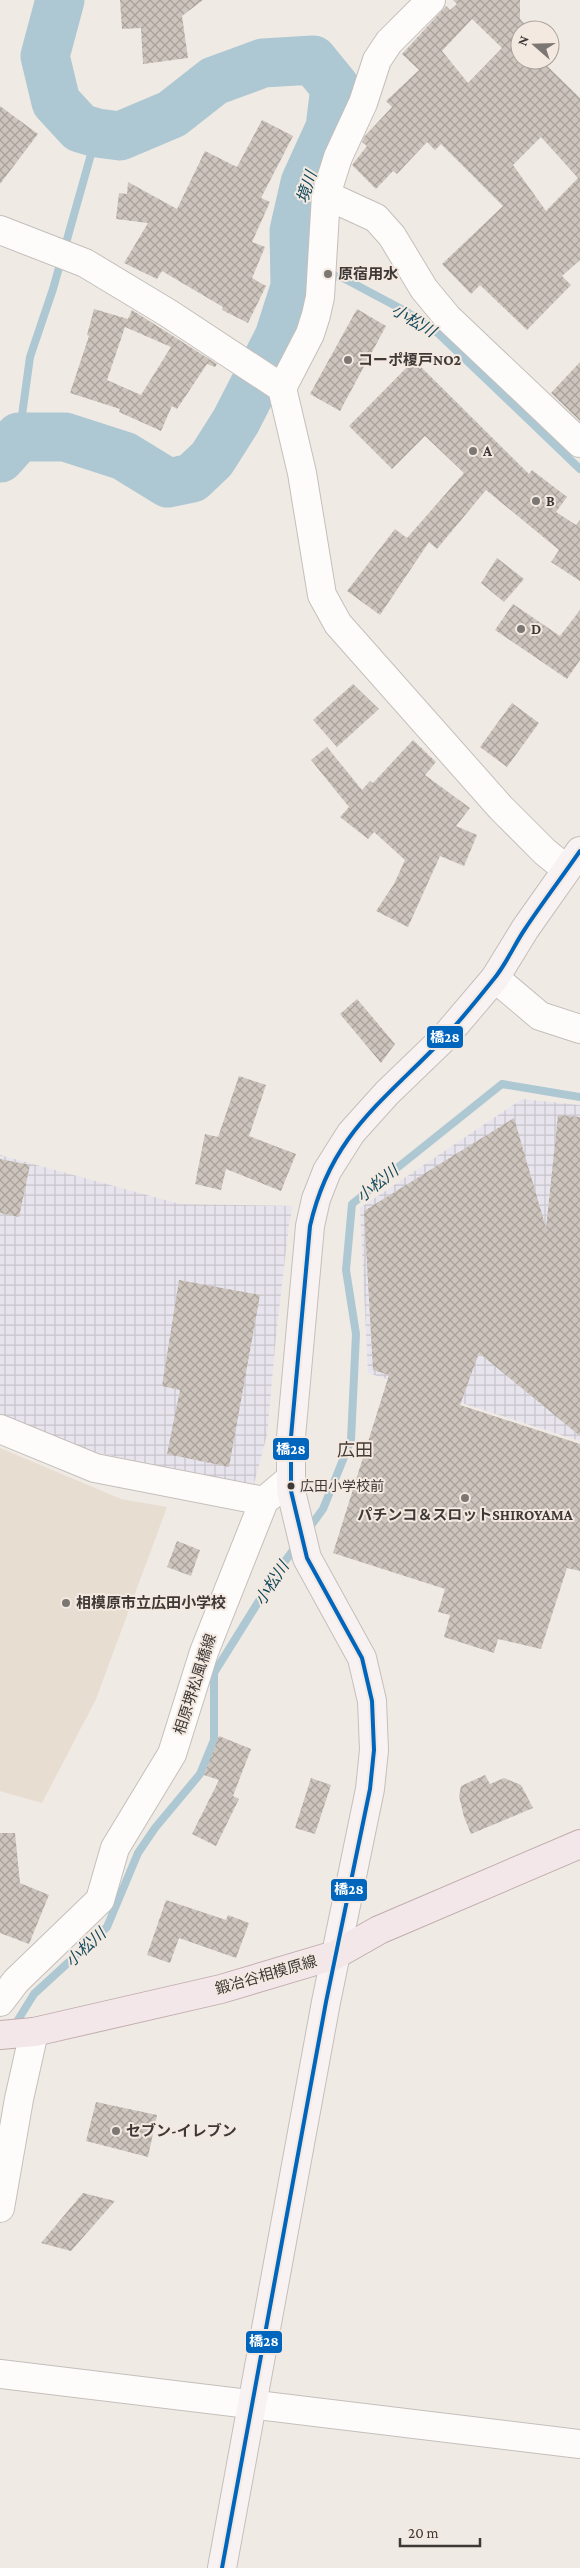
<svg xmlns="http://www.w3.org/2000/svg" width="580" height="2568" font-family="'Crimson Pro','Noto Sans JP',serif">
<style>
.industrial{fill:url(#industrial-grid)}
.education{fill:#e8ddd1}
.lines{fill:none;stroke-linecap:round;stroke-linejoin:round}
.stream{stroke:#adc8d2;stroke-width:8}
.river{stroke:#adc8d2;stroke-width:49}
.building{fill:url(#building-cross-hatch);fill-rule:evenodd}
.street-casing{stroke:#c4bfbb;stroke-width:30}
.secondary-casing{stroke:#c4bfbb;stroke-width:30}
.primary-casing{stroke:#c1acae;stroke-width:30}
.street{stroke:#fdfcfb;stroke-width:28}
.secondary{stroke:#f8f2f2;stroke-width:28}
.primary{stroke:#f3e7ea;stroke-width:28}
.bus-1-casing{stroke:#f4e9e0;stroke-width:8}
.bus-1{stroke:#0065bd;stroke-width:4}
.poi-dot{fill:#7c7773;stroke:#f4e9e0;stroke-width:2}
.bus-dot{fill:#3e3936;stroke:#f4e9e0;stroke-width:2}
.labels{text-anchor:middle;stroke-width:4;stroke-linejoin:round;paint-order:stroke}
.bus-label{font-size:14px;fill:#3e3936;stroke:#f4e9e0;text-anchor:start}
.poi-label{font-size:15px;font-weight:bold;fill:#3e3936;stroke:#f4e9e0;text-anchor:start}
.street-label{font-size:15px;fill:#3e3936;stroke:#f4e9e0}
.water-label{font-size:16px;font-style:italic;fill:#114a5d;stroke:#f4e9e0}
.quarter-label{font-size:18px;fill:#453c35;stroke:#f4e9e0}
.line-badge{stroke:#f4e9e0;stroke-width:2}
.badge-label{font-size:14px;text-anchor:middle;font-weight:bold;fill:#fff}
</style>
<defs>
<pattern id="industrial-grid" width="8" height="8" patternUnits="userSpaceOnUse" patternTransform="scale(1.25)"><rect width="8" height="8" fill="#e8e4ed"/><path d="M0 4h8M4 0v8" fill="none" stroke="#c8c4cc"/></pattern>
<pattern id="building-cross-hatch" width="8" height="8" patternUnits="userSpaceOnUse" patternTransform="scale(1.25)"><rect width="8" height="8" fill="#cdc5bd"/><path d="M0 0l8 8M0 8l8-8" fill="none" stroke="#a8a19a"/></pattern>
</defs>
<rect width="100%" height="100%" fill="#f0eae4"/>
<path class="industrial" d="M 522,1099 L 580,1105 L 580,1441 L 368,1373 L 360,1208 Z
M 0,1155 L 180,1204 L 293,1206 L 289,1224 L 276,1337 L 267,1435 L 254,1484 L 239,1483 L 99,1453 L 94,1456 L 0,1416 Z"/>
<path class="education" d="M 0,1448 L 121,1499 L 167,1507 L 96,1699 L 42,1803 L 0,1791 Z"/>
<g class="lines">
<path class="stream" d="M 295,261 L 317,269
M 327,273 L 345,279 L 407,312 L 439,334 L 580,469
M 19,437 L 30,357 L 53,289 L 97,133
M 307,1531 L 323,1509 L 351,1440 L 356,1334 L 346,1270 L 352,1204 L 502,1084 L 580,1097
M 13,2028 L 34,1994 L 107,1927 L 138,1853 L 155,1828 L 200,1774 L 214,1740 L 214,1673 L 277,1572 L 297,1545"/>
<path class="river" d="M 0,458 L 19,437 L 65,437 L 124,456 L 168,483 L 192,478 L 212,459 L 236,421 L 279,337 L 295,287 L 294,231 L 305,183 L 330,128 L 335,87 L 313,60 L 263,63 L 214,81 L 172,114 L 120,136 L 97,133 L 80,128 L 56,102 L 45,56 L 60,0"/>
</g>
<path class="building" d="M 120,0 L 203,0 L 182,16 L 188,58 L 143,64 L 141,28 L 122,29 Z
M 453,0 L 520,0 L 520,19 L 530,30 L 520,30 L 520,60 L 541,60 L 580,98 L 580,260 L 562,276 L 571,285 L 527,330 L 480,285 L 471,294 L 442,264 L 503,206 L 441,144 L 435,150 L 427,142 L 397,174 L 393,171 L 376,189 L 352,165 L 367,146 L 362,142 L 364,137 L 392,107 L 386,101 L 419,70 L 402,54 L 446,6 L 450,10 L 457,4 ZM 472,19 L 502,48 L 468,83 L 442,51 ZM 541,137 L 578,178 L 546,211 L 513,165 Z
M 0,106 L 38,134 L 0,184 Z
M 262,120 L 293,136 L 261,198 L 270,202 L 252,242 L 265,247 L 252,278 L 266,286 L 248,323 L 222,310 L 223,307 L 162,271 L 157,279 L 124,263 L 148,223 L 116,219 L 119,193 L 127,194 L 128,182 L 177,209 L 205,151 L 237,167 Z
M 94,309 L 128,319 L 132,310 L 217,364 L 215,367 L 207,364 L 177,409 L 172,406 L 161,431 L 119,412 L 120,409 L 70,393 L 89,336 L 87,335 ZM 125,327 L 171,347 L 141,395 L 107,380 Z
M 357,309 L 386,326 L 340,411 L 310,394 Z
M 414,360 L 529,474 L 532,470 L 567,497 L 556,512 L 576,525 L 580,520 L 580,581 L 551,562 L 559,550 L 486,490 L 437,549 L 429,542 L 380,615 L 347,591 L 395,529 L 407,538 L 464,473 L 425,436 L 392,469 L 349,426 Z
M 580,362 L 580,421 L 551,393 Z
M 497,558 L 524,579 L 504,602 L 481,583 Z
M 513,604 L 560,636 L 580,610 L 580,660 L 567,679 L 495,630 Z
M 353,684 L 379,709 L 337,747 L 313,720 Z
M 512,703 L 539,723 L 507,767 L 480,747 Z
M 413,740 L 436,762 L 425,775 L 470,808 L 456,826 L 477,835 L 464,866 L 440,856 L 408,927 L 376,911 L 394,884 L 405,860 L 374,832 L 368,839 L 340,817 L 349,807 L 311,760 L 327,747 L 362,790 L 370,781 L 373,783 Z
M 357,999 L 395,1044 L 381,1063 L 340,1014 Z
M 239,1076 L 266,1085 L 249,1136 L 296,1154 L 281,1191 L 226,1169 L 221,1190 L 195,1184 L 205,1134 L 218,1137 Z
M 558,1115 L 580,1117 L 580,1436 L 479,1353 L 460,1405 L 580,1444 L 580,1571 L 567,1568 L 541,1649 L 498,1639 L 494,1653 L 444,1637 L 450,1615 L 438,1612 L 445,1589 L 333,1553 L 389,1375 L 373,1370 L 364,1211 L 514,1118 L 546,1228 Z
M 0,1159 L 30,1165 L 19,1217 L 0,1213 Z
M 179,1280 L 260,1295 L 229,1467 L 167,1454 L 180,1390 L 162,1386 Z
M 177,1541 L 200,1550 L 191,1576 L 167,1567 Z
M 219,1736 L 251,1749 L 233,1796 L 239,1799 L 216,1846 L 192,1834 L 219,1780 L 204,1775 Z
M 485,1775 L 490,1784 L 504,1778 L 521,1785 L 533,1808 L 471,1834 L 464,1817 L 459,1796 L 461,1786 Z
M 311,1778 L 331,1785 L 315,1834 L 295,1828 Z
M 0,1833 L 15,1833 L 20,1883 L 49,1895 L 29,1944 L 0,1933 Z
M 166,1900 L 226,1920 L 228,1915 L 249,1923 L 236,1958 L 179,1938 L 170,1963 L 147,1955 Z
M 96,2102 L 157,2115 L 148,2157 L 86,2141 Z
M 83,2193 L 115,2201 L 71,2251 L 41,2243 Z"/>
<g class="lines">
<defs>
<path id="street" d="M 326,195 L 376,218 L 392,236 L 424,289 L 448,318 L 580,443
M 0,230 L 85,263 L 168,313 L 282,388 L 302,473 L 322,595 L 338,624 L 501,808 L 545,852 L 566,869
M 282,388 L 310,334 L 316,315 L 320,297 L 326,195 L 338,157 L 363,103 L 377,60 L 389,42 L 431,0
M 495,978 L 540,1016 L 580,1029
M 0,1429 L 95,1468 L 264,1501
M 0,2002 L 16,1981 L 100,1900 L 115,1848 L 172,1754 L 204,1652 L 264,1501 L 290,1479
M 0,2208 L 19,2099 L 34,2032
M 0,2374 L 580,2444"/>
<path id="secondary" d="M 222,2568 L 326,2002 L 370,1789 L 374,1750 L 372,1701 L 362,1658 L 307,1558 L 291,1491 L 291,1437 L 310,1226 L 316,1199 L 327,1171 L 351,1133 L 387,1093 L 444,1038 L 495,978 L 525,929 L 580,851"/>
<path id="primary" d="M 0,2035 L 34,2032 L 221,1989 L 335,1955 L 379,1930 L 580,1844"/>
</defs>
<use href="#street" class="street-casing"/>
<use href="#secondary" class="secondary-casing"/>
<use href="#primary" class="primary-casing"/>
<use href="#street" class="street"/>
<use href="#secondary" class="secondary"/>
<use href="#primary" class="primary"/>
<defs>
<path id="bus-1" d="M 222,2568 L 326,2002 L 370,1789 L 374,1750 L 372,1701 L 362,1658 L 307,1558 L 291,1491 L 291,1437 L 310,1226 C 331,1134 383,1102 444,1038 C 461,1020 477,1000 493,980 C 506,965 514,945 525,929 C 543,902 562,877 580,851"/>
</defs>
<use href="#bus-1" class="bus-1-casing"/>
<use href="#bus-1" class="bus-1"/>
</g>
<g class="poi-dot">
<circle cx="328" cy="274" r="5"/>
<circle cx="348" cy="360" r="5"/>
<circle cx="473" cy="451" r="5"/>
<circle cx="536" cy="501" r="5"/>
<circle cx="521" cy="629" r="5"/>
<circle cx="465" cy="1498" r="5"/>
<circle cx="66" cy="1603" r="5"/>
<circle cx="116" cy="2131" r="5"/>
</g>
<circle class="bus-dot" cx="291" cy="1486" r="4.5"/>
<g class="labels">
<g class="bus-label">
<text x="300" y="1491">広田小学校前</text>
</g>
<g class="poi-label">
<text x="338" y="279">原宿用水</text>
<text x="358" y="365">コーポ榎戸NO2</text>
<text x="483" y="456">A</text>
<text x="546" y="506">B</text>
<text x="531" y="634">D</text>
<text x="465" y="1520" text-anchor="middle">パチンコ＆スロットSHIROYAMA</text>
<text x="76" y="1608">相模原市立広田小学校</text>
<text x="126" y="2136">セブン-イレブン</text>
</g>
<g class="street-label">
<text transform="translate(195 1684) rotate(-72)" y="5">相原堺松風橋線</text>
<text transform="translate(266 1975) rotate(-16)" y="5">鍛冶谷相模原線</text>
</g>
<g class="water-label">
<text transform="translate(306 187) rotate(-72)" y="6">境川</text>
<text transform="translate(414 320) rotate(31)" y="6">小松川</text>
<text transform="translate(377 1183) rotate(-39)" y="6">小松川</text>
<text transform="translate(271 1583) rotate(-57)" y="6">小松川</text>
<text transform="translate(85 1947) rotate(-43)" y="6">小松川</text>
</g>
<g class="quarter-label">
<text x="355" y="1456">広田</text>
</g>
</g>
<g class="line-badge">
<rect x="426" y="1025" width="38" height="24" rx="5" fill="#0065bd"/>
<rect x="272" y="1437" width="38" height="24" rx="5" fill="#0065bd"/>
<rect x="330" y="1878" width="38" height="24" rx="5" fill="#0065bd"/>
<rect x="245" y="2330" width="38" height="24" rx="5" fill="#0065bd"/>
</g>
<g class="badge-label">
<text x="445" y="1042">橋28</text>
<text x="291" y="1454">橋28</text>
<text x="349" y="1894">橋28</text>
<text x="264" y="2346">橋28</text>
</g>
<g transform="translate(535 45) rotate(290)"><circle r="24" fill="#f4e9e0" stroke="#aba39c"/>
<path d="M0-4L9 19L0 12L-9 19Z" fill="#7c7773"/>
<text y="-8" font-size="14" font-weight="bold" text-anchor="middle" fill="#3e3936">N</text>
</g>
<path d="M400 2538v8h80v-8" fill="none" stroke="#3e3936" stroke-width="2.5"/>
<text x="408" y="2538" font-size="15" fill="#3e3936" stroke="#f4e9e0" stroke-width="4" paint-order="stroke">20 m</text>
</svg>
